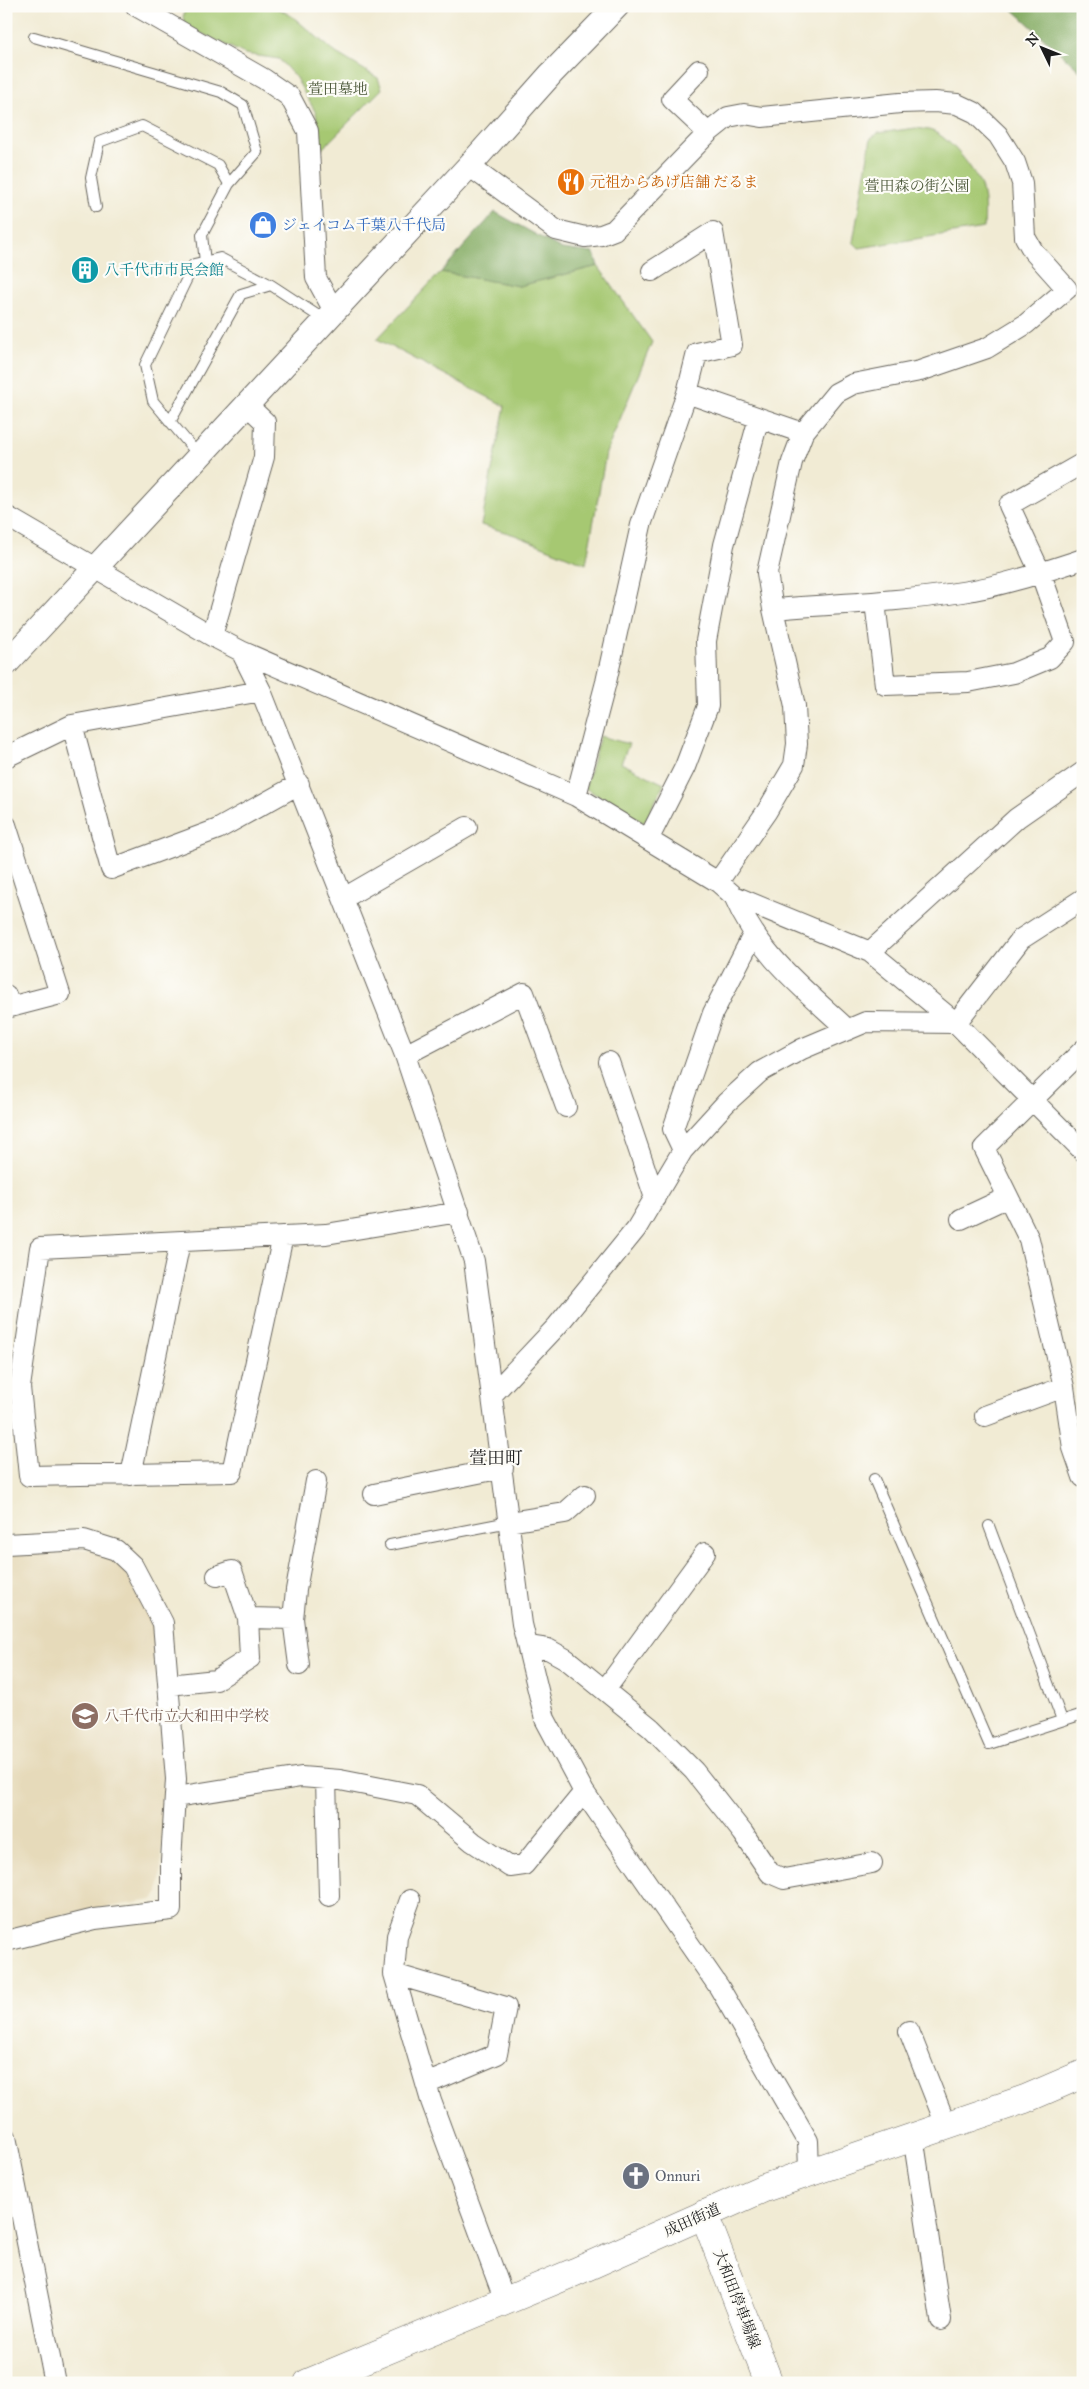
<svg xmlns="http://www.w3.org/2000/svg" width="1089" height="2389" font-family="'IM FELL Great Primer','Noto Serif JP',serif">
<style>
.built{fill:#e6daba}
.green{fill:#a6c872;stroke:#617247}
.forest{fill:#84ac64;stroke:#506440}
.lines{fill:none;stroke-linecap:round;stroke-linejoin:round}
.service-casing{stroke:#67645c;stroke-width:12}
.minor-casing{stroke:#67645c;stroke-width:22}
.tertiary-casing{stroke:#67645c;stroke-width:26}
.secondary-casing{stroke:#67645c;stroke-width:29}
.trunk-casing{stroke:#67645c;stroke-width:29}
.service{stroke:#fff;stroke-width:10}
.minor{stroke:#fff;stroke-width:20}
.tertiary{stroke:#fff;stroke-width:24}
.secondary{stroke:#fff;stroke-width:28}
.trunk{stroke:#fff;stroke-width:28}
.labels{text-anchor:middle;stroke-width:4.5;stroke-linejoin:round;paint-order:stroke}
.park-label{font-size:15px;fill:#4c583a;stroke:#fdfcf7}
.food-label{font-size:15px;fill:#c56008;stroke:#fdfcf7;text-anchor:start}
.shop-label{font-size:15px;fill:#366cbe;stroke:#fdfcf7;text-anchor:start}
.culture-label{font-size:15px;fill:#0d838f;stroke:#fdfcf7;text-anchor:start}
.education-label{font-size:15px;fill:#785e54;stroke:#fdfcf7;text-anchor:start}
.worship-label{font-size:15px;fill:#5b616d;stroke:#fdfcf7;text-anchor:start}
.street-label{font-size:15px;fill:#1c1c1c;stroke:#fdfcf7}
.quarter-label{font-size:18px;fill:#1c1c1c;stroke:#fdfcf7}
</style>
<rect width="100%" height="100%" fill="#fdfcf7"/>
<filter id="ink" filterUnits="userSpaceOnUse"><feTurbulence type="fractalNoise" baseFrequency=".02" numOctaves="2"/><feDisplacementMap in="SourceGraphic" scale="10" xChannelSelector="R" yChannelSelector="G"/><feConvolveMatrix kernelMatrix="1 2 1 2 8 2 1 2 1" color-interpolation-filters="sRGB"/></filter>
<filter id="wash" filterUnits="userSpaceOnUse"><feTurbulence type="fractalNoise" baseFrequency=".0096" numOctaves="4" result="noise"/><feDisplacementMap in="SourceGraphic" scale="20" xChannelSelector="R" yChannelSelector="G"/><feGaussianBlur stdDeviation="1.12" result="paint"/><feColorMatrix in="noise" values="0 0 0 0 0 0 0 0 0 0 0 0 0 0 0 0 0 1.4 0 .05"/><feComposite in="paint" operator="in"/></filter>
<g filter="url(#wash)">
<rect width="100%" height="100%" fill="#f1ebd4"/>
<path class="built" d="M 92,1549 L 110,1557 L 125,1571 L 154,1627 L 168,1776 L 159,1893 L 152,1900 L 59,1915 L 6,1932 L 6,1553 Z"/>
<path class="green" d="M 186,6 L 274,6 L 293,17 L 336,53 L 378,78 L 382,89 L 322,149 L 316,113 L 296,78 L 279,59 L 245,54 L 186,26 L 183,17 Z
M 916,128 C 921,129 927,129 932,131 C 949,137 974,169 981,186 C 985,199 985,214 984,228 L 859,248 L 853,242 L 871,138 L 878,133 Z
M 598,266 L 652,342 L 606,453 L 586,564 L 515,535 L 481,525 L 505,406 L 377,339 L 441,272 L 519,286 Z
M 600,736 L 629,744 L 621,763 L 664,784 L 644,823 L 585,788 Z"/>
<path class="forest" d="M 1009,6 L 1083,6 L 1083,74 Z
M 495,212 L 562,249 L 594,253 L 598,266 L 519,286 L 441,272 Z"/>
</g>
<g filter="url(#ink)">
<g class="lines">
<defs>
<path id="service" d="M 34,37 L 221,92 L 243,105 L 257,152 L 229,184
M 96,207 L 91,178 L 99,142 L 142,126 L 218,165 L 229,184 L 202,235 L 205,262
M 170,422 L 241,294 L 271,285
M 200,457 L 153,401 L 145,365 L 194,264 L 220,258 L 271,285 L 326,321
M 874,1479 L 989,1744 L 1083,1714
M 989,1526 L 1062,1720
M 390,1545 L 509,1522"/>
<path id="minor" d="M 136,6 L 264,79 L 290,97 L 308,131 L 316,278 L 334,311
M 699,70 L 672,99 L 708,133
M 469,166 L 556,230 L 585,237 L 601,235 L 614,230 L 708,133 L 728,117 L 744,114 L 762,117 L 900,103 L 935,102 L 957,104 L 974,112 L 998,135 L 1015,162 L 1022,183 L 1025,237 L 1033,251 L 1067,289 L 1026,324 L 987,348 L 920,371 L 853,384 L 836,393 L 803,433 L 792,462 L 767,573 L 773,609 L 795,706 L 797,744 L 794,765 L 767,811 L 718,882
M 652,271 L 713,232 L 732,345 L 697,353 L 687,393
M 6,516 L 212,636 L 241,651 L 261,691 L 405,1055 L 474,1261 L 522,1624 L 545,1719 L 584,1792 L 719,1987 L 808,2141 L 809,2171
M 875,602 L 885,685 L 968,682 L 1014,673 L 1050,658 L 1065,642 L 1041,574 L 1009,505 L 1083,463
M 773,609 C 836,604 899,602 962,592 C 1003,586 1043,572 1083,559
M 212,636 L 264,457 L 265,422 L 247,405
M 241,651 L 576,796 L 718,882 L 734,896 L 870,952 L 956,1023 L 1083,1151
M 72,725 L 111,869 L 218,829 L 299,784
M 6,757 L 72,725 L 261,691
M 576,796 L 606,682 L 641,525 L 687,393 L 803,433
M 6,825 L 60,994 L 10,1007 L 6,995
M 649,838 L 685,767 L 708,706 L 706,641 L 724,545 L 759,418
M 734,896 C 759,955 802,987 848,1030
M 344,898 L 467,827
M 870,952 L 1017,818 L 1083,772
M 1083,1050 L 984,1148 L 1029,1239 L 1064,1387 L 1073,1448 L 1083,1477
M 405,1055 L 524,993 L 566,1107
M 609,1062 L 655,1198
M 683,1150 L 673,1129 L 713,1013 L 754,933
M 961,1219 L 1008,1197
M 283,1236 L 232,1472 L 29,1476 L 20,1387 L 40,1248 L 326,1234 L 459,1212
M 493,1394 L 557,1326 L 636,1229 L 683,1150 L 726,1103 L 760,1072 L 802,1049 L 866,1022 L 956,1023 L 1021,939 L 1083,899
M 985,1416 L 1064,1387
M 131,1475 L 180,1242
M 374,1494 L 503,1468
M 509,1522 L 565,1513 L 585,1495
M 6,1544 L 84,1540 L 116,1550 L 133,1566 L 163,1623 L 176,1779 L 171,1861 L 171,1910 L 95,1919 L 6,1941
M 248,1618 L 293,1619 L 296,1590 L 316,1481
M 293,1619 L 299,1665
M 528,1646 L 548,1649 L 566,1659 L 651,1728 L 694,1771 L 743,1833 L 770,1873 L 784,1879 L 872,1863
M 169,1685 L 216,1680 L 250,1658 L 248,1618 L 232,1571 L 217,1576
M 605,1690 L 705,1553
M 326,1779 L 329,1896
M 176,1797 L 301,1777 L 340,1780 L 417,1795 L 473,1842 L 510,1867 L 524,1865 L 584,1792
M 410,1900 L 397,1936 L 394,1974 L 431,2101 L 505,2301
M 394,1974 L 506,2007 L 497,2054 L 426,2084
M 909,2031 L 946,2125
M 913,2136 L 941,2320
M 6,2137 L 55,2383"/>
<path id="tertiary" d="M 6,664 L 469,166 L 551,74 L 617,6"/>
<path id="secondary" d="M 704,2214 L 769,2383"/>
<path id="trunk" d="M 308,2383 L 575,2272 L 764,2188 L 1025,2099 L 1083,2074"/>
</defs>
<use href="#service" class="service-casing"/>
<use href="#minor" class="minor-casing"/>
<use href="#tertiary" class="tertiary-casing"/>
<use href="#secondary" class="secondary-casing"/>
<use href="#trunk" class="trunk-casing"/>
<use href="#service" class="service"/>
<use href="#minor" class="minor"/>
<use href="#tertiary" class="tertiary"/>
<use href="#secondary" class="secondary"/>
<use href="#trunk" class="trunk"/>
</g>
</g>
<defs>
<symbol id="restaurant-disc" viewBox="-11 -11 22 22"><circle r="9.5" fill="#e8710a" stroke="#fdfcf7"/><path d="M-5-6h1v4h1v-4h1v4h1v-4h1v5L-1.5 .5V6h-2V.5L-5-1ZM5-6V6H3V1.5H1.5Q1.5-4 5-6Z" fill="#fff"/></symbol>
<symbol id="shop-disc" viewBox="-11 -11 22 22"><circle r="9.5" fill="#3f7fe0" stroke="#fdfcf7"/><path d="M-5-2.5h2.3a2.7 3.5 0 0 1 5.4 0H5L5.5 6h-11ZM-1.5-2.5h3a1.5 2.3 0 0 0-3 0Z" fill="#fff"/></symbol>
<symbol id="building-disc" viewBox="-11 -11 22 22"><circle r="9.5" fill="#0f9aa8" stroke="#fdfcf7"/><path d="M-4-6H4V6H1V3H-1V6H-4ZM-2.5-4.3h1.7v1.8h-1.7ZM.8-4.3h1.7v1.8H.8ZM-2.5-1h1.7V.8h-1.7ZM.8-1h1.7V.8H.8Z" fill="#fff"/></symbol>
<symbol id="school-disc" viewBox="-11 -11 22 22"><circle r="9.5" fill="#8d6e63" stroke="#fdfcf7"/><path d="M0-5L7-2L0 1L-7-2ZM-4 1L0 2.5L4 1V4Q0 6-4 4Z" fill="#fff"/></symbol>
<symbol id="church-disc" viewBox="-11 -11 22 22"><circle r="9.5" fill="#6b7280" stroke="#fdfcf7"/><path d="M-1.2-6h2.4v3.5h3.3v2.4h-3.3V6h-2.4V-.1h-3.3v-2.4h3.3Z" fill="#fff"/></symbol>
</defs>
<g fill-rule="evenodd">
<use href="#restaurant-disc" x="555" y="166" width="32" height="32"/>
<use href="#shop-disc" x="247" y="209" width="32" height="32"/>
<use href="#building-disc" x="69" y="254" width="32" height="32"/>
<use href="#school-disc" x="69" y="1700" width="32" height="32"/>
<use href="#church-disc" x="620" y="2160" width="32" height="32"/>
</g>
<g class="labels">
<g class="park-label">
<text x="338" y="94">萱田墓地</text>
<text x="917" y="191">萱田森の街公園</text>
</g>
<g class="food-label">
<text x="590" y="187">元祖からあげ店舗 だるま</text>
</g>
<g class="shop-label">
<text x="282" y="230">ジェイコム千葉八千代局</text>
</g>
<g class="culture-label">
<text x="104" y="275">八千代市市民会館</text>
</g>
<g class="education-label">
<text x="104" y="1721">八千代市立大和田中学校</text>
</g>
<g class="worship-label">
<text x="655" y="2181">Onnuri</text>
</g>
<g class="street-label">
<text transform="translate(692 2220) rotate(-24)" y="5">成田街道</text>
<text transform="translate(737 2299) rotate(69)" y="5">大和田停車場線</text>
</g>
<g class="quarter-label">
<text x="496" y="1464">萱田町</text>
</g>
</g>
<rect width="1089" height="2389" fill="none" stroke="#fdfcf7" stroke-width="25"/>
<g transform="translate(1042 48) rotate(313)" stroke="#fdfcf7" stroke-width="4" paint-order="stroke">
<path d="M0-4L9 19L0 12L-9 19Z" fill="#1c1c1c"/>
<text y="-8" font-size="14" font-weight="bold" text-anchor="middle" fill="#1c1c1c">N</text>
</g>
</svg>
